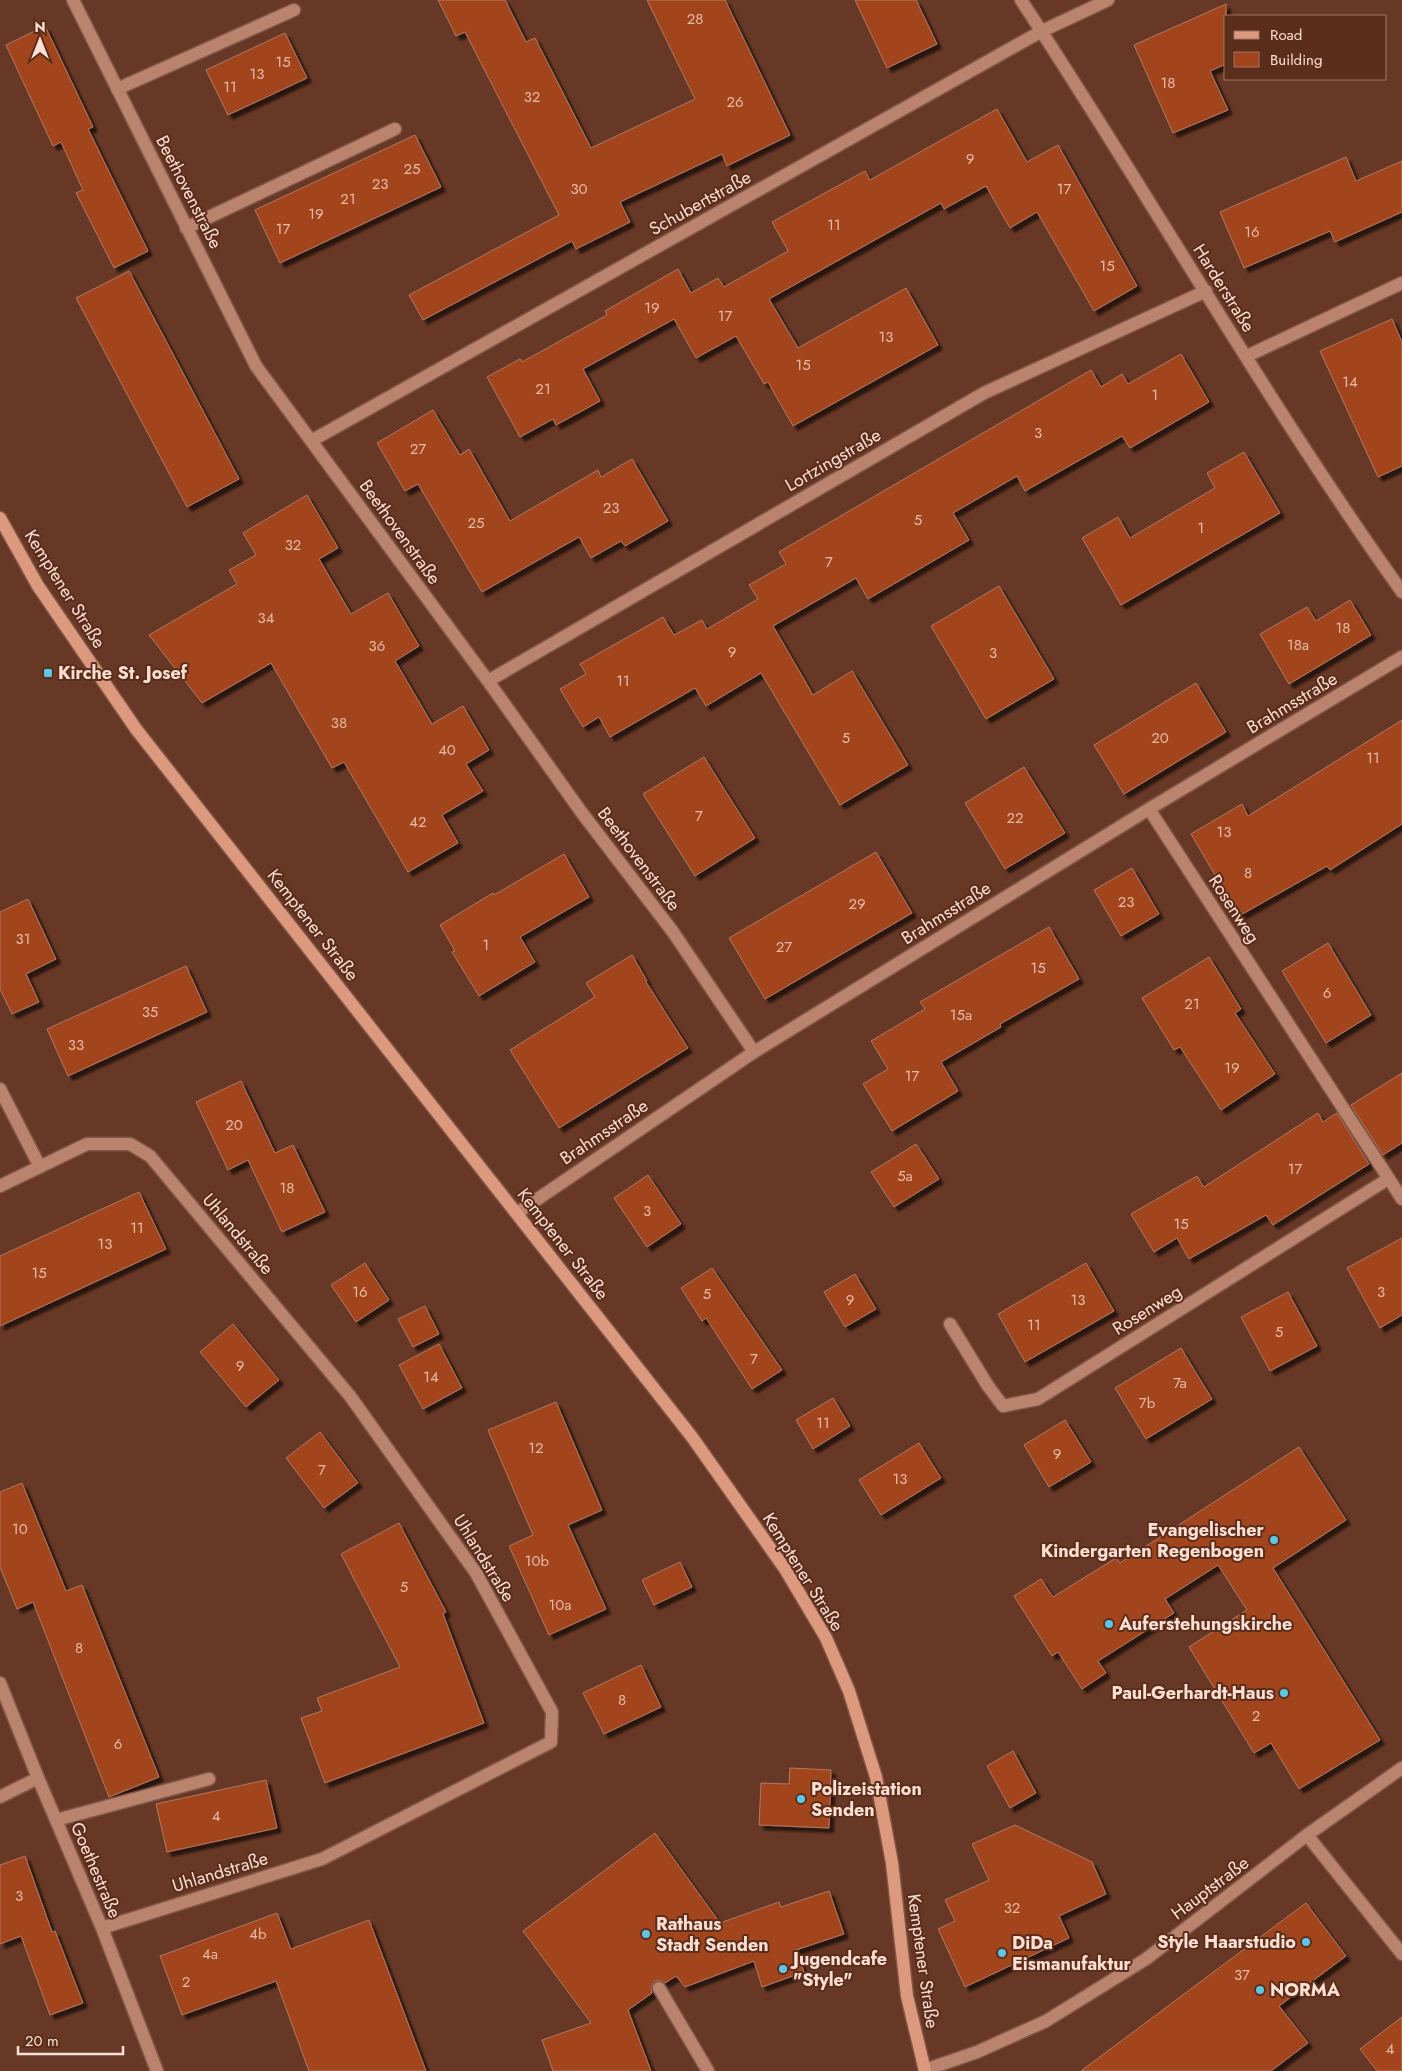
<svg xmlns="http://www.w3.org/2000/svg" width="1402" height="2071" font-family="Jost,sans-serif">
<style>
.building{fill:#a2451d;stroke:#b07a66;filter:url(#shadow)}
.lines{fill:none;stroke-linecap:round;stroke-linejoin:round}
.minor-casing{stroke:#805747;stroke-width:15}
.major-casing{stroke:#805747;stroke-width:15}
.minor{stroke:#b9836e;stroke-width:12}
.major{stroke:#dd997e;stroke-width:12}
.poi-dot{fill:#5dc7e8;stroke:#5b2d1b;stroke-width:2}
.labels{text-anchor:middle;stroke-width:4;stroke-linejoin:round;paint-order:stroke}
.number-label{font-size:15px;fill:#e7b8a6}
.street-label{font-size:18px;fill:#fedfd4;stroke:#5b2d1b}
.poi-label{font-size:18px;font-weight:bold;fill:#fedfd4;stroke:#5b2d1b;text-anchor:start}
</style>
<defs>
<filter id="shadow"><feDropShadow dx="4.5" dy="4.5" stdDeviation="1" flood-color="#0009"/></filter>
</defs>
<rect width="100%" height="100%" fill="#673825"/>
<path class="building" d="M 438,0 L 505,0 L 526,42 L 535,38 L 591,148 L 695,99 L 647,0 L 725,0 L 790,135 L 727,166 L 722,154 L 620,202 L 630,222 L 576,249 L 572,241 L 423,320 L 409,295 L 559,215 L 465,32 L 456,36 Z
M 855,0 L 916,0 L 937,44 L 887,68 Z
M 1226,4 L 1226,64 L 1210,71 L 1228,110 L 1173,133 L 1134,45 Z
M 45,26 L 93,127 L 88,129 L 148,251 L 114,268 L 76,193 L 83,190 L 61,142 L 53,146 L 6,45 Z
M 285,33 L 307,78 L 228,115 L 206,70 Z
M 997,109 L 1027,162 L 1058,145 L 1137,286 L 1094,311 L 1037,212 L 1010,228 L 986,186 L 944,209 L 941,203 L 769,299 L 798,348 L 906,288 L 938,345 L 793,426 L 768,382 L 764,384 L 736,336 L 696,358 L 674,319 L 583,369 L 600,401 L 556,425 L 553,419 L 520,437 L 487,377 L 520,359 L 522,362 L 607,315 L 605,311 L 678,269 L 691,293 L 718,278 L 724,287 L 788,251 L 772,222 L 865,171 L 870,180 Z
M 415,135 L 441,187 L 280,263 L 255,210 Z
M 1346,157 L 1356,181 L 1402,161 L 1402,212 L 1335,242 L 1330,231 L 1244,268 L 1220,212 Z
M 129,271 L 239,479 L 187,507 L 76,298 Z
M 1392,319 L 1402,342 L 1402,466 L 1378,477 L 1320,351 Z
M 1181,354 L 1209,402 L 1130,448 L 1122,436 L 1025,491 L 1017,476 L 953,513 L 969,540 L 868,599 L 856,578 L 773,626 L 813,695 L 852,671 L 908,765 L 840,805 L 761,673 L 706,706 L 695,688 L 610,737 L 599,717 L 583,727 L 560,689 L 586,674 L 580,664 L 663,617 L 674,635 L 702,620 L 707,629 L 758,599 L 749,585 L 786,564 L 779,552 L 1091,370 L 1101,387 L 1122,374 L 1128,384 Z
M 433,410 L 460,455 L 469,449 L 510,521 L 598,470 L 601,477 L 632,459 L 668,521 L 625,546 L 621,541 L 591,558 L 579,537 L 482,592 L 418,484 L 405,491 L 377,443 Z
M 1244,452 L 1280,513 L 1121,605 L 1082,538 L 1118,517 L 1130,538 L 1215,488 L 1207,473 Z
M 307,495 L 338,548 L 319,559 L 351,614 L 388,593 L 419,646 L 395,661 L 432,724 L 463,706 L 489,750 L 466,764 L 483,791 L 442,815 L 458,843 L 408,872 L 344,762 L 332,768 L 271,663 L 202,703 L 149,635 L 237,584 L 229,570 L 256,555 L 243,533 Z
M 999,586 L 1054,679 L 986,719 L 931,626 Z
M 1350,600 L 1371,635 L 1289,684 L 1260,634 L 1307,607 L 1316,621 Z
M 1196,683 L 1226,732 L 1124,794 L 1094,745 Z
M 1402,720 L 1402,824 L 1330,870 L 1327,866 L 1239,916 L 1191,834 L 1242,804 L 1248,816 Z
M 704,757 L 755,838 L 695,876 L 643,794 Z
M 1024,767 L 1065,833 L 1005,869 L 965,803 Z
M 876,852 L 912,913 L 765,999 L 729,938 Z
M 564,854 L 589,897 L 520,937 L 535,962 L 479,996 L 452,952 L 455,951 L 440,925 L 493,893 L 494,895 Z
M 1132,868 L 1159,914 L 1121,936 L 1094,890 Z
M 28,899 L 56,959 L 26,974 L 39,1002 L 12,1014 L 0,989 L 0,912 Z
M 1049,927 L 1079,979 L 1000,1024 L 1001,1027 L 941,1062 L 958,1091 L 892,1131 L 863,1084 L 888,1069 L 871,1041 L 925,1009 L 920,1002 Z
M 1328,943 L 1371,1015 L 1326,1043 L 1282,971 Z
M 632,955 L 647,981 L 646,982 L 688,1048 L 559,1128 L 510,1050 L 595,997 L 586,983 Z
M 1209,957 L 1241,1009 L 1235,1013 L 1275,1074 L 1221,1110 L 1180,1047 L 1174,1050 L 1142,998 Z
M 186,966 L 207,1012 L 68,1076 L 47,1029 Z
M 1402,1073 L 1402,1143 L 1383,1155 L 1351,1105 Z
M 241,1081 L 275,1153 L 293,1145 L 325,1212 L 282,1232 L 248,1160 L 228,1170 L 196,1102 Z
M 1318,1113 L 1323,1122 L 1337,1113 L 1369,1164 L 1273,1225 L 1266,1215 L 1189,1259 L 1177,1238 L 1154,1252 L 1131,1214 L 1197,1176 L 1204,1187 Z
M 916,1144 L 939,1179 L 894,1207 L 871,1172 Z
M 648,1175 L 681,1224 L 647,1247 L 614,1198 Z
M 139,1192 L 166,1249 L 0,1326 L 0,1256 Z
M 1402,1238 L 1402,1315 L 1380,1328 L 1347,1268 Z
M 365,1263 L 389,1300 L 356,1322 L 331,1285 Z
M 1086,1263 L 1114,1311 L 1025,1362 L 998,1314 Z
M 712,1268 L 782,1370 L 752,1389 L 706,1318 L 702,1321 L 681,1288 Z
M 855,1274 L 876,1309 L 845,1327 L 824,1292 Z
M 1288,1292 L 1317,1346 L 1270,1371 L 1241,1317 Z
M 425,1306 L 439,1334 L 413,1347 L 398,1319 Z
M 233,1324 L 279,1380 L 246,1407 L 200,1352 Z
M 439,1344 L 462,1388 L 423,1409 L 399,1365 Z
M 1181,1348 L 1212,1399 L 1146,1439 L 1115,1388 Z
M 833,1398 L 850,1426 L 813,1449 L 796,1420 Z
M 556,1402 L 602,1510 L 568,1525 L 606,1609 L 549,1635 L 509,1546 L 533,1535 L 488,1430 Z
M 1065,1420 L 1091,1462 L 1049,1487 L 1024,1445 Z
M 320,1432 L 358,1483 L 324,1508 L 286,1458 Z
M 919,1443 L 941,1478 L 881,1515 L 859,1480 Z
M 1299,1447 L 1346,1520 L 1273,1568 L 1380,1740 L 1299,1789 L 1271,1743 L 1254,1753 L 1189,1647 L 1247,1610 L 1218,1565 L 1165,1599 L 1174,1613 L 1098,1661 L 1106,1673 L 1082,1689 L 1058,1652 L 1052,1656 L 1014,1596 L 1041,1579 L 1053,1597 L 1116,1558 L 1120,1563 Z
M 22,1483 L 66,1591 L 82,1585 L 159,1777 L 109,1797 L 33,1602 L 17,1609 L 0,1567 L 0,1492 Z
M 399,1523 L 446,1612 L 443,1614 L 484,1723 L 325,1783 L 301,1718 L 322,1711 L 317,1698 L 400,1667 L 341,1554 Z
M 680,1562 L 692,1587 L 654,1605 L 642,1580 Z
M 641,1665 L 661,1707 L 604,1734 L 583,1693 Z
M 1013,1751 L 1036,1793 L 1010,1808 L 987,1766 Z
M 790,1768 L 831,1770 L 829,1828 L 759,1825 L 761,1783 L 789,1784 Z
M 266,1780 L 277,1828 L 167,1852 L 156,1804 Z
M 1015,1825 L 1092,1862 L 1106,1894 L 1059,1916 L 1069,1938 L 965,1987 L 938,1929 L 955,1921 L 945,1900 L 989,1880 L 972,1844 Z
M 655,1833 L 720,1923 L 779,1902 L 781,1907 L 829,1891 L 844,1934 L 796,1950 L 804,1972 L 762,1987 L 754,1961 L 685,1987 L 676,1976 L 665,1983 L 659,1980 L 654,1981 L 651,1988 L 652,1993 L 628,2010 L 651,2071 L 553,2071 L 542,2040 L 591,2023 L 523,1931 Z
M 25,1856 L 52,1932 L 55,1931 L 83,2003 L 50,2015 L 21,1936 L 0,1944 L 0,1865 Z
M 1306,1903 L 1346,1956 L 1279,2006 L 1308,2043 L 1271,2071 L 1081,2071 Z
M 277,1913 L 291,1949 L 369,1920 L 426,2071 L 309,2071 L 276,1981 L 182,2015 L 160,1956 Z
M 1402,2017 L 1402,2071 L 1377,2071 L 1360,2049 Z"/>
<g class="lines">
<defs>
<path id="minor" d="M 73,0 L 256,366 L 488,681 L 582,813 L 673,932 L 754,1052
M 1021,0 C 1150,196 1266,401 1402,592
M 117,89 L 294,10
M 186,228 L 395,129
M 1247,356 L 1402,283
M 311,441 L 1042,31 L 1108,0
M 488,681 L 984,393 L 1206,291
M 1149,809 L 1402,1199
M 0,1089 L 40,1167
M 0,1186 L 87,1144 L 130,1144 L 150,1156 L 350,1396 L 476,1573 L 552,1712 L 551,1742 L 322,1859 L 102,1928
M 517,1213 L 754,1052 L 1149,809 L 1402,657
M 950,1324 L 988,1386 L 1003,1406 L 1038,1399 L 1388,1179
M 0,1683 L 38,1778 L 102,1928 L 157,2071
M 0,1797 L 38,1778
M 56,1820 L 209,1779
M 1307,1835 L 1402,1954
M 659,1988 L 708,2071
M 925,2070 L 977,2052 L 1046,2021 L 1146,1959 L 1307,1835 L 1402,1768"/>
<path id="major" d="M 0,518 L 38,586 L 136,729 L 692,1437 L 785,1569 L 826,1638 L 849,1691 L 876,1777 L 892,1863 L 907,1996 L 925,2071"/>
</defs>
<use href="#minor" class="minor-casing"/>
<use href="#major" class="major-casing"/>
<use href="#minor" class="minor"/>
<use href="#major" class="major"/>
</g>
<g class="poi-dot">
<rect x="43" y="668" width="10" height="10" rx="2.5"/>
<circle cx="1274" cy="1540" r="5"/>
<circle cx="1109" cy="1624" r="5"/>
<circle cx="1284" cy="1693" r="5"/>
<circle cx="801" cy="1799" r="5"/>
<circle cx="646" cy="1934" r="5"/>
<circle cx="1306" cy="1942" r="5"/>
<circle cx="1002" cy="1953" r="5"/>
<circle cx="783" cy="1969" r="5"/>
<circle cx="1260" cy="1990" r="5"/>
</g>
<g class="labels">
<g class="number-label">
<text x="695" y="24">28</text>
<text x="283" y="67">15</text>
<text x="257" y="79">13</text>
<text x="1168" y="88">18</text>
<text x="230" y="92">11</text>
<text x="532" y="102">32</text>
<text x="735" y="107">26</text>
<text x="970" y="164">9</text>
<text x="412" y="174">25</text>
<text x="380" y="189">23</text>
<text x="579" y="194">30</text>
<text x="1064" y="194">17</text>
<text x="348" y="204">21</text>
<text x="316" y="219">19</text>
<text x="834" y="230">11</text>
<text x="283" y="234">17</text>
<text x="1252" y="237">16</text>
<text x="1107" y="271">15</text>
<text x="652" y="313">19</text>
<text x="725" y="321">17</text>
<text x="886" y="342">13</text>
<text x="803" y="370">15</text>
<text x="1350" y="387">14</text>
<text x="543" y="394">21</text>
<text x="1155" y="400">1</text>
<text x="1038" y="438">3</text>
<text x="418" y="454">27</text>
<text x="611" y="513">23</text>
<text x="918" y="525">5</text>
<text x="476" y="528">25</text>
<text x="1201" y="533">1</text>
<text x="293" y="550">32</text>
<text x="829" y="567">7</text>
<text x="266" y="623">34</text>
<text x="1343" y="633">18</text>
<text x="1298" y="650">18a</text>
<text x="377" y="651">36</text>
<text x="732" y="657">9</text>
<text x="993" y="658">3</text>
<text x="623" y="686">11</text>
<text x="339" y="728">38</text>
<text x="846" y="743">5</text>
<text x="1160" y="743">20</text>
<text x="447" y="755">40</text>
<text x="1373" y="763">11</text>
<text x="699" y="821">7</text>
<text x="1015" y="823">22</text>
<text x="418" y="827">42</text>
<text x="1224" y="837">13</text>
<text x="1248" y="878">8</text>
<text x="1126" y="907">23</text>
<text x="857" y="909">29</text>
<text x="23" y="944">31</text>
<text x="486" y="950">1</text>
<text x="784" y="952">27</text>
<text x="1038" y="973">15</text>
<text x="1327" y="998">6</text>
<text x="1192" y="1009">21</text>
<text x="150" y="1017">35</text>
<text x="961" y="1020">15a</text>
<text x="76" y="1050">33</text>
<text x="1232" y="1073">19</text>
<text x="912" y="1081">17</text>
<text x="234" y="1130">20</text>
<text x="1295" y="1174">17</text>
<text x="905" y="1181">5a</text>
<text x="287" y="1193">18</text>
<text x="647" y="1216">3</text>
<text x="1181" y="1229">15</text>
<text x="137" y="1233">11</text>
<text x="105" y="1249">13</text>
<text x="39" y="1278">15</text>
<text x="360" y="1297">16</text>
<text x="1381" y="1297">3</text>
<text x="707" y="1299">5</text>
<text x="850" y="1305">9</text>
<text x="1078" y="1305">13</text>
<text x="1034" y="1330">11</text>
<text x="1279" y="1337">5</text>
<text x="754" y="1364">7</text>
<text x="240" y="1371">9</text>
<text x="431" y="1382">14</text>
<text x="1180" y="1388">7a</text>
<text x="1147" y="1408">7b</text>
<text x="823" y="1428">11</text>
<text x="536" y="1453">12</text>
<text x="1057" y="1459">9</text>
<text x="322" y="1475">7</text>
<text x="900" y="1484">13</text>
<text x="20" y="1534">10</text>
<text x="537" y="1566">10b</text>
<text x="404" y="1592">5</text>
<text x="560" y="1610">10a</text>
<text x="79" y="1653">8</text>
<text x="622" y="1705">8</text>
<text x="1256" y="1721">2</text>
<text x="118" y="1749">6</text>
<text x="216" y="1821">4</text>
<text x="19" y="1901">3</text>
<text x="1012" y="1913">32</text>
<text x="258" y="1939">4b</text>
<text x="210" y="1959">4a</text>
<text x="1242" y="1980">37</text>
<text x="186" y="1987">2</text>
<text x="1390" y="2054">4</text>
</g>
<g class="street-label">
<text transform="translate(189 192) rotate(63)" y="6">Beethovenstraße</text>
<text transform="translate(700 203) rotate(-29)" y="6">Schubertstraße</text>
<text transform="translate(1224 288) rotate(58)" y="6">Harderstraße</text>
<text transform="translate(833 460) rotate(-30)" y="6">Lortzingstraße</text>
<text transform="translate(400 532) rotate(54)" y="6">Beethovenstraße</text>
<text transform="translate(65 589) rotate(58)" y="6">Kemptener Straße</text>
<text transform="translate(1292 703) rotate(-31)" y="6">Brahmsstraße</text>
<text transform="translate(639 859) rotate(53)" y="6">Beethovenstraße</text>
<text transform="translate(1234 909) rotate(57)" y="6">Rosenweg</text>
<text transform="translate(946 913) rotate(-32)" y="6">Brahmsstraße</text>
<text transform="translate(313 925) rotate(52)" y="6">Kemptener Straße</text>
<text transform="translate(604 1132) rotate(-34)" y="6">Brahmsstraße</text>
<text transform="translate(238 1234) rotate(50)" y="6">Uhlandstraße</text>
<text transform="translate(563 1244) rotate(52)" y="6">Kemptener Straße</text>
<text transform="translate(1147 1310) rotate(-32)" y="6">Rosenweg</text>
<text transform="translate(484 1558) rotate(58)" y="6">Uhlandstraße</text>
<text transform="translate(803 1572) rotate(58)" y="6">Kemptener Straße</text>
<text transform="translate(96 1870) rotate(67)" y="6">Goethestraße</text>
<text transform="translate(220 1872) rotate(-17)" y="6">Uhlandstraße</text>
<text transform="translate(1210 1888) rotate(-37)" y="6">Hauptstraße</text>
<text transform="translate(923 1961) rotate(82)" y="6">Kemptener Straße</text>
</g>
<g class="poi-label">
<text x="58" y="679">Kirche St. Josef</text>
<text x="1264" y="1536" text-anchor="end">Evangelischer<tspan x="1264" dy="21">Kindergarten Regenbogen</tspan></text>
<text x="1119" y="1630">Auferstehungskirche</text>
<text x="1274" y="1699" text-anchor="end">Paul-Gerhardt-Haus</text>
<text x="811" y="1795">Polizeistation<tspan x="811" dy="21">Senden</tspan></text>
<text x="656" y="1930">Rathaus<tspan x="656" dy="21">Stadt Senden</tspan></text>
<text x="1296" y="1948" text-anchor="end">Style Haarstudio</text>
<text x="1012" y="1949">DiDa<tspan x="1012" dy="21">Eismanufaktur</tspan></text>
<text x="793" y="1965">Jugendcafe<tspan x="793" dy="21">"Style"</tspan></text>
<text x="1270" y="1996">NORMA</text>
</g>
</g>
<rect x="1224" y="15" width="162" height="65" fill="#5b2d1b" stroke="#9c7465"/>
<rect x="1234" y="31" width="25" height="8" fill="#dd997e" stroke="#9c7465"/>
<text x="1270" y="40" font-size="15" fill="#fedfd4">Road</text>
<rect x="1234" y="52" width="25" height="15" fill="#a2451d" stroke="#9c7465"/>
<text x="1270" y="65" font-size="15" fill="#fedfd4">Building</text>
<g transform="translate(40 40)" stroke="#5b2d1b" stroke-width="4" paint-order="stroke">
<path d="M0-4L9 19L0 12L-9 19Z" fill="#fedfd4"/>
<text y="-8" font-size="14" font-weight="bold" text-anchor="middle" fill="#fedfd4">N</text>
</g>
<path d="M18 2046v8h105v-8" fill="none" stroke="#fedfd4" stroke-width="2.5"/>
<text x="25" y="2046" font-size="15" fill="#fedfd4" stroke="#5b2d1b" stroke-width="4" paint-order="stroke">20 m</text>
</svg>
